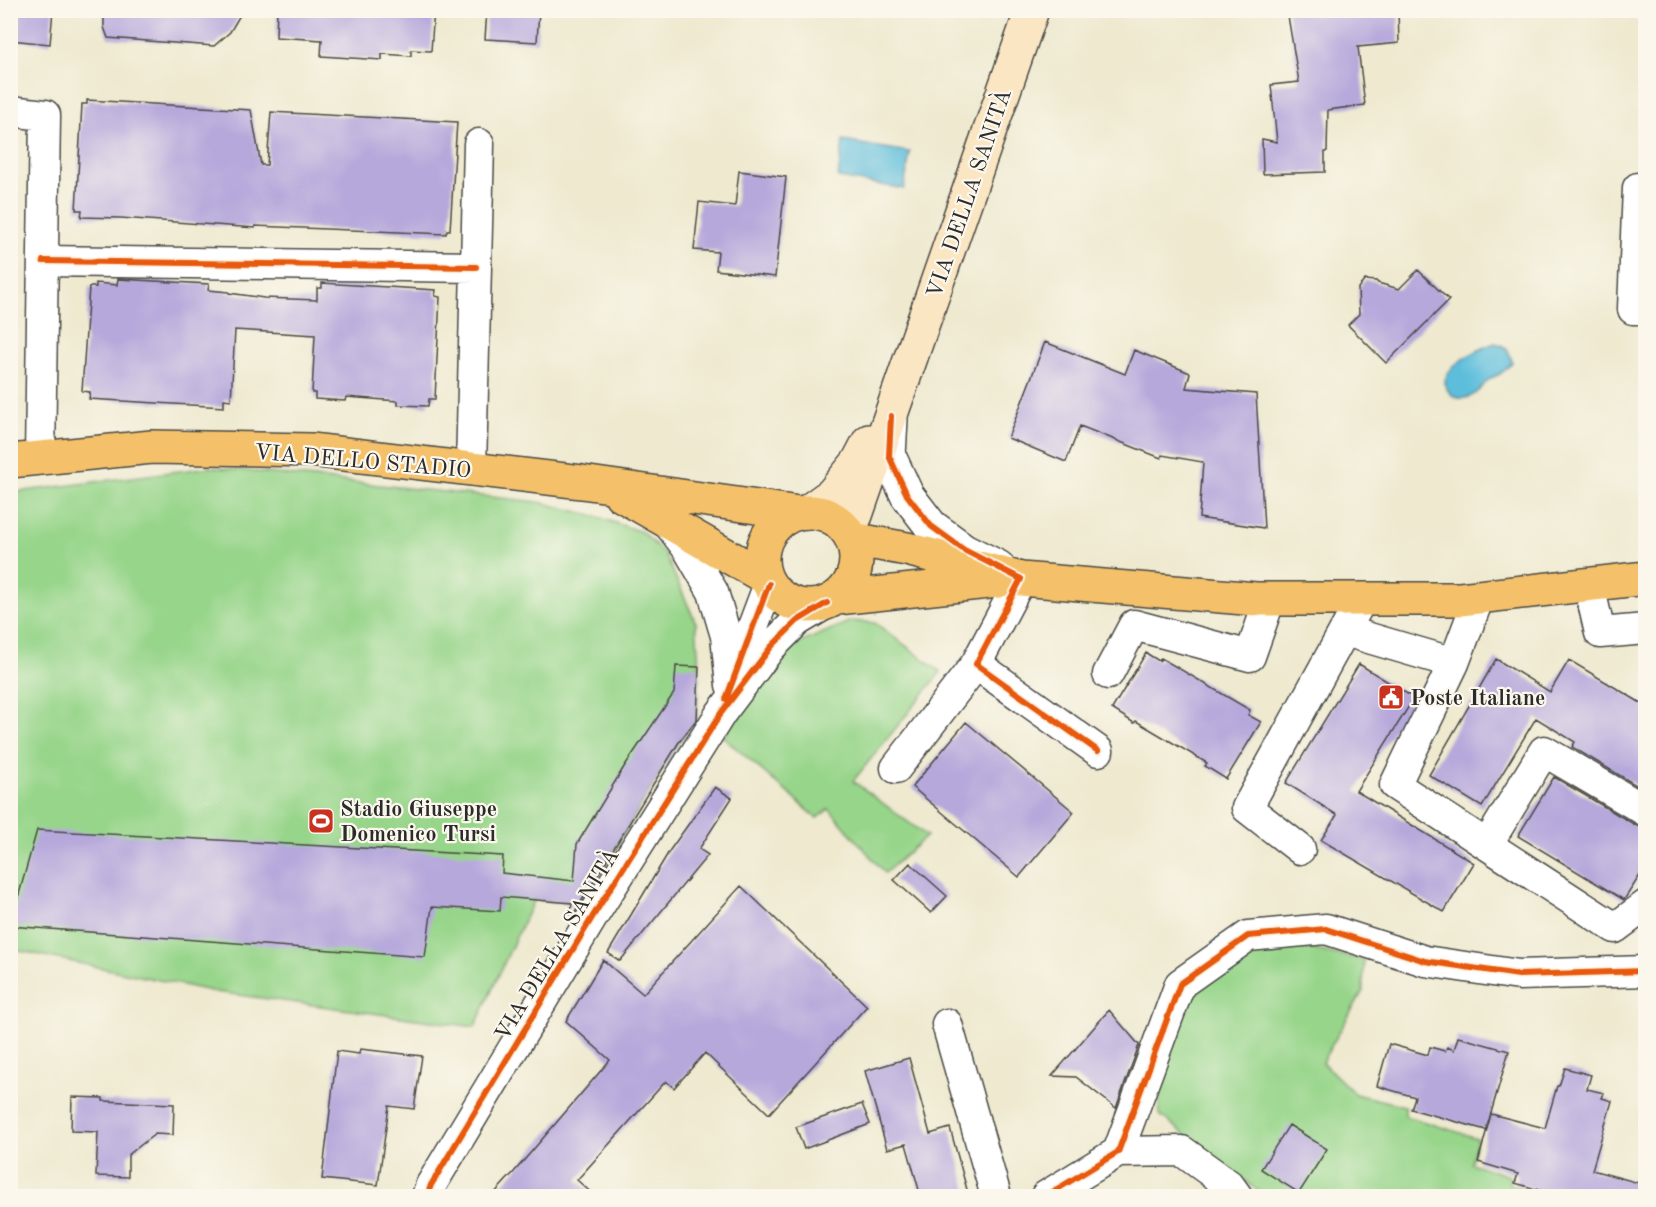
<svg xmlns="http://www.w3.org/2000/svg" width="1656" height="1207" font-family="'Old Standard TT',serif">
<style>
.green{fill:#97d58a;stroke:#61805a;stroke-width:1.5}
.water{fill:#5dbedc;stroke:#447484;stroke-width:1.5}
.building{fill:#b6a8db}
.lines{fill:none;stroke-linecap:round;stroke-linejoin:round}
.minor-casing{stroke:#484844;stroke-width:33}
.tertiary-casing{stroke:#484844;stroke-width:36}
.secondary-casing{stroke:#484844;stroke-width:36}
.primary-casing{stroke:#484844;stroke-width:36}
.minor{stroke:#fff;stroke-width:30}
.tertiary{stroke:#fff;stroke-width:33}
.secondary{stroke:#fbe6c3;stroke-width:33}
.primary{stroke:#f4c16a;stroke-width:33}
.cycleway-casing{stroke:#fbf7ec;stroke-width:10}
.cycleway{stroke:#e8590c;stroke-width:6}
.labels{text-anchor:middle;stroke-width:4.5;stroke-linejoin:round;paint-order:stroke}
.street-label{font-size:22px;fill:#2b2b2b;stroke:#fbf7ec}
.poi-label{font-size:22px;font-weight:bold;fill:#2b2b2b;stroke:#fbf7ec;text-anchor:start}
</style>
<rect width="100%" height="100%" fill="#fbf7ec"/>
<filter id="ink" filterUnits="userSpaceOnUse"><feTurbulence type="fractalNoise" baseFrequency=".0167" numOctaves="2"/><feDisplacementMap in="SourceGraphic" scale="12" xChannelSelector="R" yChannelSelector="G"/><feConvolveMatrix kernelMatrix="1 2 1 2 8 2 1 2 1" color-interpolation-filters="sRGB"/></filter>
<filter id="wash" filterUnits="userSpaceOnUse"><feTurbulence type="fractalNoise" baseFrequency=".008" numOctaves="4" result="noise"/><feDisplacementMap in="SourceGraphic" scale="24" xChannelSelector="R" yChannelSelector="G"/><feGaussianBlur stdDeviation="1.35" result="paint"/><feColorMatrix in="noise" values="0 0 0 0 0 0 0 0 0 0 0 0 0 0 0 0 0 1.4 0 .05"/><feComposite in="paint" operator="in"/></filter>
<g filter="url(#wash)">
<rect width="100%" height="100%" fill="#eee9cf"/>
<path class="green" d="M 210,467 L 539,502 L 592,515 L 642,532 L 665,554 L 696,623 L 699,667 L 697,721 L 679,742 L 582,903 L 534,900 C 513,942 495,984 475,1027 L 216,992 L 11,949 L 10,493 Z
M 851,621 L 875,623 L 941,672 L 853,781 L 927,836 L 885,873 L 829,809 L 817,818 L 723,737 L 788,648 Z
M 1248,936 L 1364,960 L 1363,991 L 1322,1062 L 1355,1094 L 1405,1106 L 1405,1116 L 1477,1138 L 1471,1163 L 1509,1176 L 1509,1184 L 1547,1196 L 1265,1196 L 1160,1115 L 1154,1056 L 1180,984 Z"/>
<path class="water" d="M 843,141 L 910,152 L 904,189 L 838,178 Z
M 1495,343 C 1506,346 1510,351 1512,362 C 1508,367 1504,372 1498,375 C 1495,376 1492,377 1490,379 C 1482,385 1478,394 1469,397 C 1463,399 1456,399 1451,394 C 1428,372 1479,349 1495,343 Z"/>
<g id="blocks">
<path class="building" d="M 10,10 L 53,10 L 50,44 L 10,40 Z
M 104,10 L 243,10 L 230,32 L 214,46 L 108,38 L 104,27 Z
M 277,10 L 333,10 L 372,13 L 372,10 L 434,10 L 431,51 L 411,50 L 411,56 L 382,54 L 382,60 L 321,56 L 322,40 L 276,37 Z
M 487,10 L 539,10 L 537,42 L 485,39 Z
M 1287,10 L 1398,10 L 1399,43 L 1358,47 L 1365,105 L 1328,110 L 1327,151 L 1325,152 L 1325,172 L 1263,174 L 1262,139 L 1277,142 L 1271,85 L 1299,82 Z
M 87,100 L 251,110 L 261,165 L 267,165 L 271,112 L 457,122 L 450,230 L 447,230 L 446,234 L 255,226 L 255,228 L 121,218 L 81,217 L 82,210 L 76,210 L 82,104 L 87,104 Z
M 739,171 L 786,177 L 775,277 L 716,270 L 718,252 L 694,250 L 699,202 L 735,206 Z
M 1418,270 L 1449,300 L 1386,363 L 1348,325 L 1359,314 L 1358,288 L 1365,280 L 1376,281 L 1378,283 L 1399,289 Z
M 118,279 L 209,284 L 208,290 L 229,292 L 229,293 L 264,298 L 317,300 L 317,288 L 322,288 L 322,283 L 436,290 L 435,296 L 440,297 L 435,399 L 429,399 L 428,406 L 398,405 L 398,401 L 346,397 L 345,401 L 315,399 L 315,393 L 312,393 L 315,335 L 235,330 L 231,400 L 224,399 L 224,407 L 89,399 L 90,392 L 82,391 L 89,287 L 96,287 L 96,283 L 117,285 Z
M 1045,342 L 1125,374 L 1134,350 L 1190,373 L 1186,388 L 1256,394 L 1264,528 L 1199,518 L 1203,462 L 1162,455 L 1161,458 L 1080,426 L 1066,462 L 1008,438 Z
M 1146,653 L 1159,661 L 1161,658 L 1250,710 L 1248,715 L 1261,722 L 1226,779 L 1205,766 L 1207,763 L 1136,721 L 1134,723 L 1112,709 Z
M 1496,659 L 1550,692 L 1569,660 L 1646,706 L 1646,791 L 1572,747 L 1575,742 L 1536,718 L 1482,807 L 1429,775 Z
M 1359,664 L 1414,698 L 1356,791 L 1474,863 L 1444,912 L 1321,840 L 1337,815 L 1286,783 Z
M 676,666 L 699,667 L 697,719 L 679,742 L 570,920 L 572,903 L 501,897 L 500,911 L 432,907 L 425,957 L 10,926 L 37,830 L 503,856 L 502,873 L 574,881 L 577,844 L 624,767 L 674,693 Z
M 966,722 L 1074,812 L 1019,877 L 912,787 Z
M 1554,777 L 1637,826 L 1646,828 L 1646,866 L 1624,900 L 1518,836 Z
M 715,787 L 732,798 L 699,849 L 708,855 L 620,961 L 608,953 L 670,850 Z
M 910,863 L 947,896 L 931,913 L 894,880 Z
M 741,886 L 867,1006 L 769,1114 L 705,1053 L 674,1088 L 666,1081 L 577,1180 L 596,1197 L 491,1197 L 514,1172 L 610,1060 L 566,1021 L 603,960 L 643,994 Z
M 1109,1010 L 1139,1045 L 1116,1108 L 1076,1077 L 1052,1076 Z
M 1458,1037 L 1509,1051 L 1486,1130 L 1411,1109 L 1415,1097 L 1377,1086 L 1389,1044 L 1428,1055 L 1430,1047 L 1445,1051 L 1447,1047 L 1454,1050 Z
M 360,1049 L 422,1056 L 414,1109 L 389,1106 L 378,1185 L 322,1179 L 337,1051 L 359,1054 Z
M 909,1058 L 930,1134 L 950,1128 L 969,1197 L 921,1197 L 906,1144 L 887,1149 L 865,1071 Z
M 1565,1068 L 1591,1075 L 1587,1089 L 1604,1093 L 1602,1098 L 1612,1101 L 1592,1170 L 1646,1185 L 1646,1197 L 1563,1197 L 1515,1183 L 1518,1174 L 1478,1162 L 1491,1114 L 1545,1128 L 1557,1086 L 1559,1086 Z
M 72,1097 L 103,1098 L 103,1101 L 174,1104 L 173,1135 L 155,1134 L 128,1155 L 128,1177 L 96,1176 L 98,1132 L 71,1131 Z
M 862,1104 L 870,1124 L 804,1149 L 796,1127 Z
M 1289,1125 L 1327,1149 L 1299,1193 L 1261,1169 Z"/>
</g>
</g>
<g filter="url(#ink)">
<use href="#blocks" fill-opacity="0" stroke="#484844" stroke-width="1.5"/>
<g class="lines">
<defs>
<path id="minor" d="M 10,111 L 45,115 L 40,458
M 1646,188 L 1638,188 L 1633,309 L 1646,309
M 43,261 L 476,267
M 471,469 L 479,144
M 668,523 L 688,549 L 713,592 L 726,636 L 731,685
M 1021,579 L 976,664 L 1098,751
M 1589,585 L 1600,633 L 1646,629
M 1479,597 L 1454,663 L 1395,785 L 1615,928 L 1646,905
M 1345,631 L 1454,663
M 1108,674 L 1134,625 L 1250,656 L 1270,599
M 734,677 L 769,584
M 896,768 L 976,664
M 1487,845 L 1544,751 L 1646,811
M 1300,849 L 1247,808 L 1362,599
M 947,1024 L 996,1196
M 1118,1152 L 1182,1151 L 1229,1185 L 1237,1196
M 427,1196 L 431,1185 L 593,916 L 721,713 L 771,647 L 797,621 L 827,603
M 1046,1196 L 1118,1152 L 1180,984 L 1248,936 L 1326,929 L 1425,961 L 1519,975 L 1646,971"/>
<path id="tertiary" d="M 891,419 L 889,456 L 907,495 L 931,526 L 964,550 L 998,567"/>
<path id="secondary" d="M 807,512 L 832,494 L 858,462 L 869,441
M 848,532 L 856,515 L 1032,10"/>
<path id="primary" d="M 10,461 L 152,447 L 311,450 L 582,482 L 799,513
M 621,495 L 766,578
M762 559a47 47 0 1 1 94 0a47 47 0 1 1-94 0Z
M 852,539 L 907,549 L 1021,579 L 1256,599 L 1460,599 L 1646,578
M 837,598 L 998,581"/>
</defs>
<use href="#minor" class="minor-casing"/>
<use href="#tertiary" class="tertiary-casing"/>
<use href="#secondary" class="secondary-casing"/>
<use href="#primary" class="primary-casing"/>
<use href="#minor" class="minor"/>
<use href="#tertiary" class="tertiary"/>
<use href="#secondary" class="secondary"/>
<use href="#primary" class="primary"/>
<defs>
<path id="cycleway" d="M 43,261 L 476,267
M 891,416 L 889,456 L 907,495 L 931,526 L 964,550 L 1021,579 L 976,664 L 1098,751
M 726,699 L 769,584
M 427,1196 L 431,1185 L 593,916 L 721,713 L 771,647 L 797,621 L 827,603
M 1046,1196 L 1118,1152 L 1180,984 L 1248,936 L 1326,929 L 1425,961 L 1519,975 L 1646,971"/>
</defs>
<use href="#cycleway" class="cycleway-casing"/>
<use href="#cycleway" class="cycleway"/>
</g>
</g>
<defs>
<symbol id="civic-square" viewBox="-11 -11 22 22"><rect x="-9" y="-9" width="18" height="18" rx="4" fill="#c8321e" stroke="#fbf7ec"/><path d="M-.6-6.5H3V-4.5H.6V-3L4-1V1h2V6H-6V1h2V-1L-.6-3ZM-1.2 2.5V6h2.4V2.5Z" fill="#fff"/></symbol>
<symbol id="stadium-square" viewBox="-11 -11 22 22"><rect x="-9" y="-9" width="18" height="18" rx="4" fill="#c8321e" stroke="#fbf7ec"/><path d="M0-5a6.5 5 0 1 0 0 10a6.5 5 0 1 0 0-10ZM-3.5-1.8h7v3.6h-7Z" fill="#fff"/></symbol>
</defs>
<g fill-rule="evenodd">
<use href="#civic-square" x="1376" y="682" width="30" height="30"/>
<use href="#stadium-square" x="306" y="806" width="30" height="30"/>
</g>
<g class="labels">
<g class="street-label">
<text transform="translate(968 193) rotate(-71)" y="8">VIA DELLA SANITÀ</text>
<text transform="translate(363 460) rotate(5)" y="8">VIA DELLO STADIO</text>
<text transform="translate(556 944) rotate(-59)" y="8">VIA DELLA SANITÀ</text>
</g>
<g class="poi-label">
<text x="1410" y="705">Poste Italiane</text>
<text x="340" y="816">Stadio Giuseppe<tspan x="340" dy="25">Domenico Tursi</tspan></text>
</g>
</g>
<rect width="1656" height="1207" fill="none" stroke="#fbf7ec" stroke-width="36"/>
</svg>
